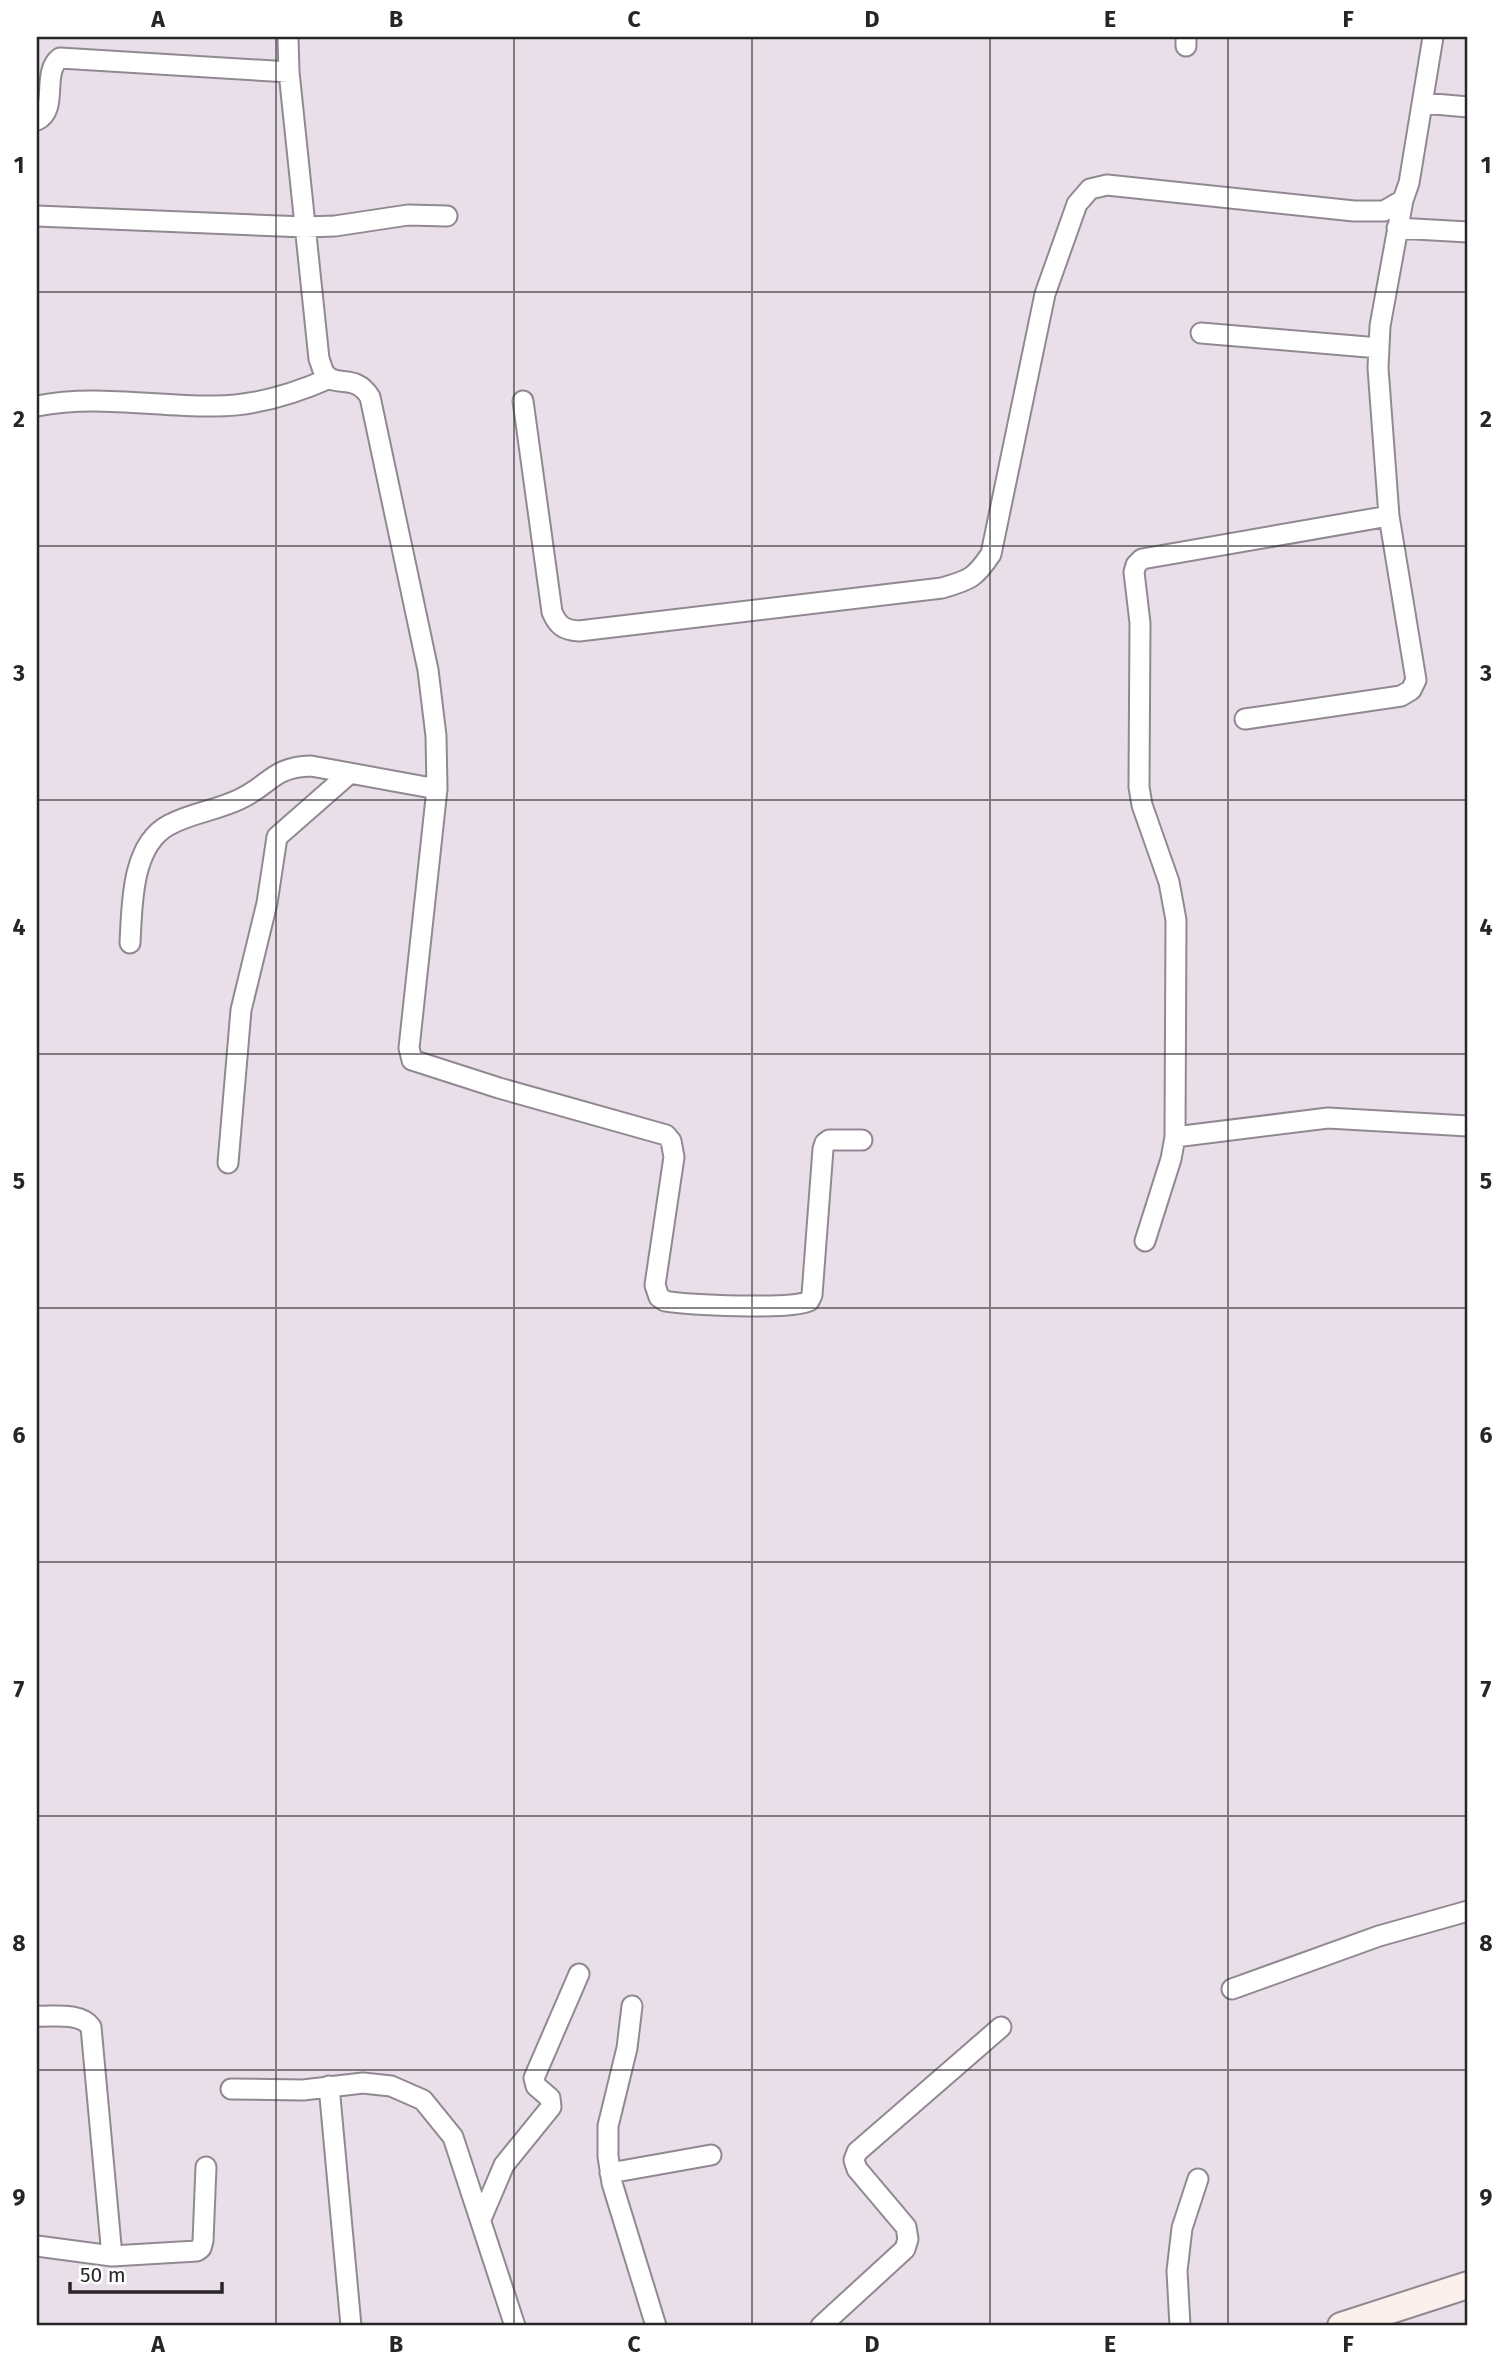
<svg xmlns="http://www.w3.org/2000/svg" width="1505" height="2363" font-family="'Fira Sans',sans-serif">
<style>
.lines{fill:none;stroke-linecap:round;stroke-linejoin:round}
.street-casing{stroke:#918992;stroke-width:23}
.secondary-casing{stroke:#918992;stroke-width:30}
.street{stroke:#fff;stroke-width:19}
.secondary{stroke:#fbf0ec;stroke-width:26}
.grid{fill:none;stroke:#282529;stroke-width:2;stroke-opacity:0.55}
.neatline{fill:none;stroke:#282529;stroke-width:2.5}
.grid-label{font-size:23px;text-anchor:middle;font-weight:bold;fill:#282529}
</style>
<rect width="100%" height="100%" fill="#e8dfe9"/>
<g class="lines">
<defs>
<path id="street" d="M 288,37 L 289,72 L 319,359 C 321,363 322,371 326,375 C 337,388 355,373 370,397 L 428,670 L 436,736 L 437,789 L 409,1048 L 412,1060 L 499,1088 L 666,1135 L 671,1141 L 674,1157 L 655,1285 L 659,1297 L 665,1301 C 688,1305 791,1310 809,1301 L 812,1295 L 823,1149 L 825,1143 L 829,1140 L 862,1140
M 1186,37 L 1186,46
M 1423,103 L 1468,107
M 37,120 C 59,110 41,72 60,58 L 289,72
M 37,216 L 305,227 L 335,226 L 408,215 L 447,216
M 1397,228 L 1468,232
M 1201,333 L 1379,348
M 523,401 L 552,612 C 558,626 564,630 579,631 L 942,588 C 970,580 975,578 991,554 L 1045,294 L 1077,204 L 1090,189 L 1107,185 L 1354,211 L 1384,211 L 1403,200 L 1409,183 L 1433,37
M 37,406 C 95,394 156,407 215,406 C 256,406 294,394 330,378
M 1245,719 L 1401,696 L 1411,690 L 1416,680 L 1389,516 L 1378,368 L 1380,326 L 1403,200
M 130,943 C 132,906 131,845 169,825 C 191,813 218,810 240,799 C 271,784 273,767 311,766 L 437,789
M 1175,1137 L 1328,1118 L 1468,1126
M 228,1163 L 241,1010 L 267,903 L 277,837 L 350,773
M 1145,1241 L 1171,1159 L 1175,1137 L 1176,920 L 1169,882 L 1142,805 L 1139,787 L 1140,623 L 1134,572 L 1136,565 L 1142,559 L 1389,516
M 1232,1989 L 1379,1936 L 1468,1911
M 632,2006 L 627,2048 L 608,2126 L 608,2156 L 612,2183 L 656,2326
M 37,2016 C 53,2017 81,2012 91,2027 L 112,2256
M 329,2086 L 351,2326
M 231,2089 L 303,2090 L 363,2083 L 391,2086 L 423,2100 L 453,2137 L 515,2326
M 610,2173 L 711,2155
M 481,2219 L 504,2165 L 551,2107 L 550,2098 L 536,2086 L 534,2078 L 579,1974
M 37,2246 L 112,2256 L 197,2251 L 201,2248 L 203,2241 L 206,2167
M 821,2326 L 905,2249 L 908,2239 L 906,2227 L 857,2169 L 854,2160 L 857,2152 L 1001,2027
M 1180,2326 L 1177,2271 L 1182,2228 L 1198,2179"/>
<path id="secondary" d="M 1341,2326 L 1468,2285"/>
</defs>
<use href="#street" class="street-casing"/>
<use href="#secondary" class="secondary-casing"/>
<use href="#street" class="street"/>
<use href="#secondary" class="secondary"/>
</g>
<path class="grid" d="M 276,37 L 276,2326M 514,37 L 514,2326M 752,37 L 752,2326M 990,37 L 990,2326M 1228,37 L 1228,2326M 37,292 L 1468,292M 37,546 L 1468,546M 37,800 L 1468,800M 37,1054 L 1468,1054M 37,1308 L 1468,1308M 37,1562 L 1468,1562M 37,1816 L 1468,1816M 37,2070 L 1468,2070"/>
<rect width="1505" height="2363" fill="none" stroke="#ffffff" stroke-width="77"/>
<path d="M70 2282v10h152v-10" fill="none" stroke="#282529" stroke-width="3.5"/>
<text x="80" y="2282" font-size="21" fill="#282529" stroke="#ffffff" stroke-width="5" paint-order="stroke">50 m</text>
<rect x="38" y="38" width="1428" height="2286" class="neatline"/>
<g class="grid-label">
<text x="158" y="27">A</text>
<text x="396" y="27">B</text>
<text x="634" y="27">C</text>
<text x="872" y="27">D</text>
<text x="1110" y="27">E</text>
<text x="1348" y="27">F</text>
<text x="19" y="173">1</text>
<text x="1486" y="173">1</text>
<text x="19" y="427">2</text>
<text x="1486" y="427">2</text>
<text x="19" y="681">3</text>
<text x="1486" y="681">3</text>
<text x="19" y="935">4</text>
<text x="1486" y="935">4</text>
<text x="19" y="1189">5</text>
<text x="1486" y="1189">5</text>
<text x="19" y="1443">6</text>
<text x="1486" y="1443">6</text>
<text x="19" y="1697">7</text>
<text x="1486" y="1697">7</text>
<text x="19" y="1951">8</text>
<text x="1486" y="1951">8</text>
<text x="19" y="2205">9</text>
<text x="1486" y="2205">9</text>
<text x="158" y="2352">A</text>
<text x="396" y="2352">B</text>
<text x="634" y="2352">C</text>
<text x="872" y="2352">D</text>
<text x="1110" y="2352">E</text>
<text x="1348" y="2352">F</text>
</g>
</svg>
